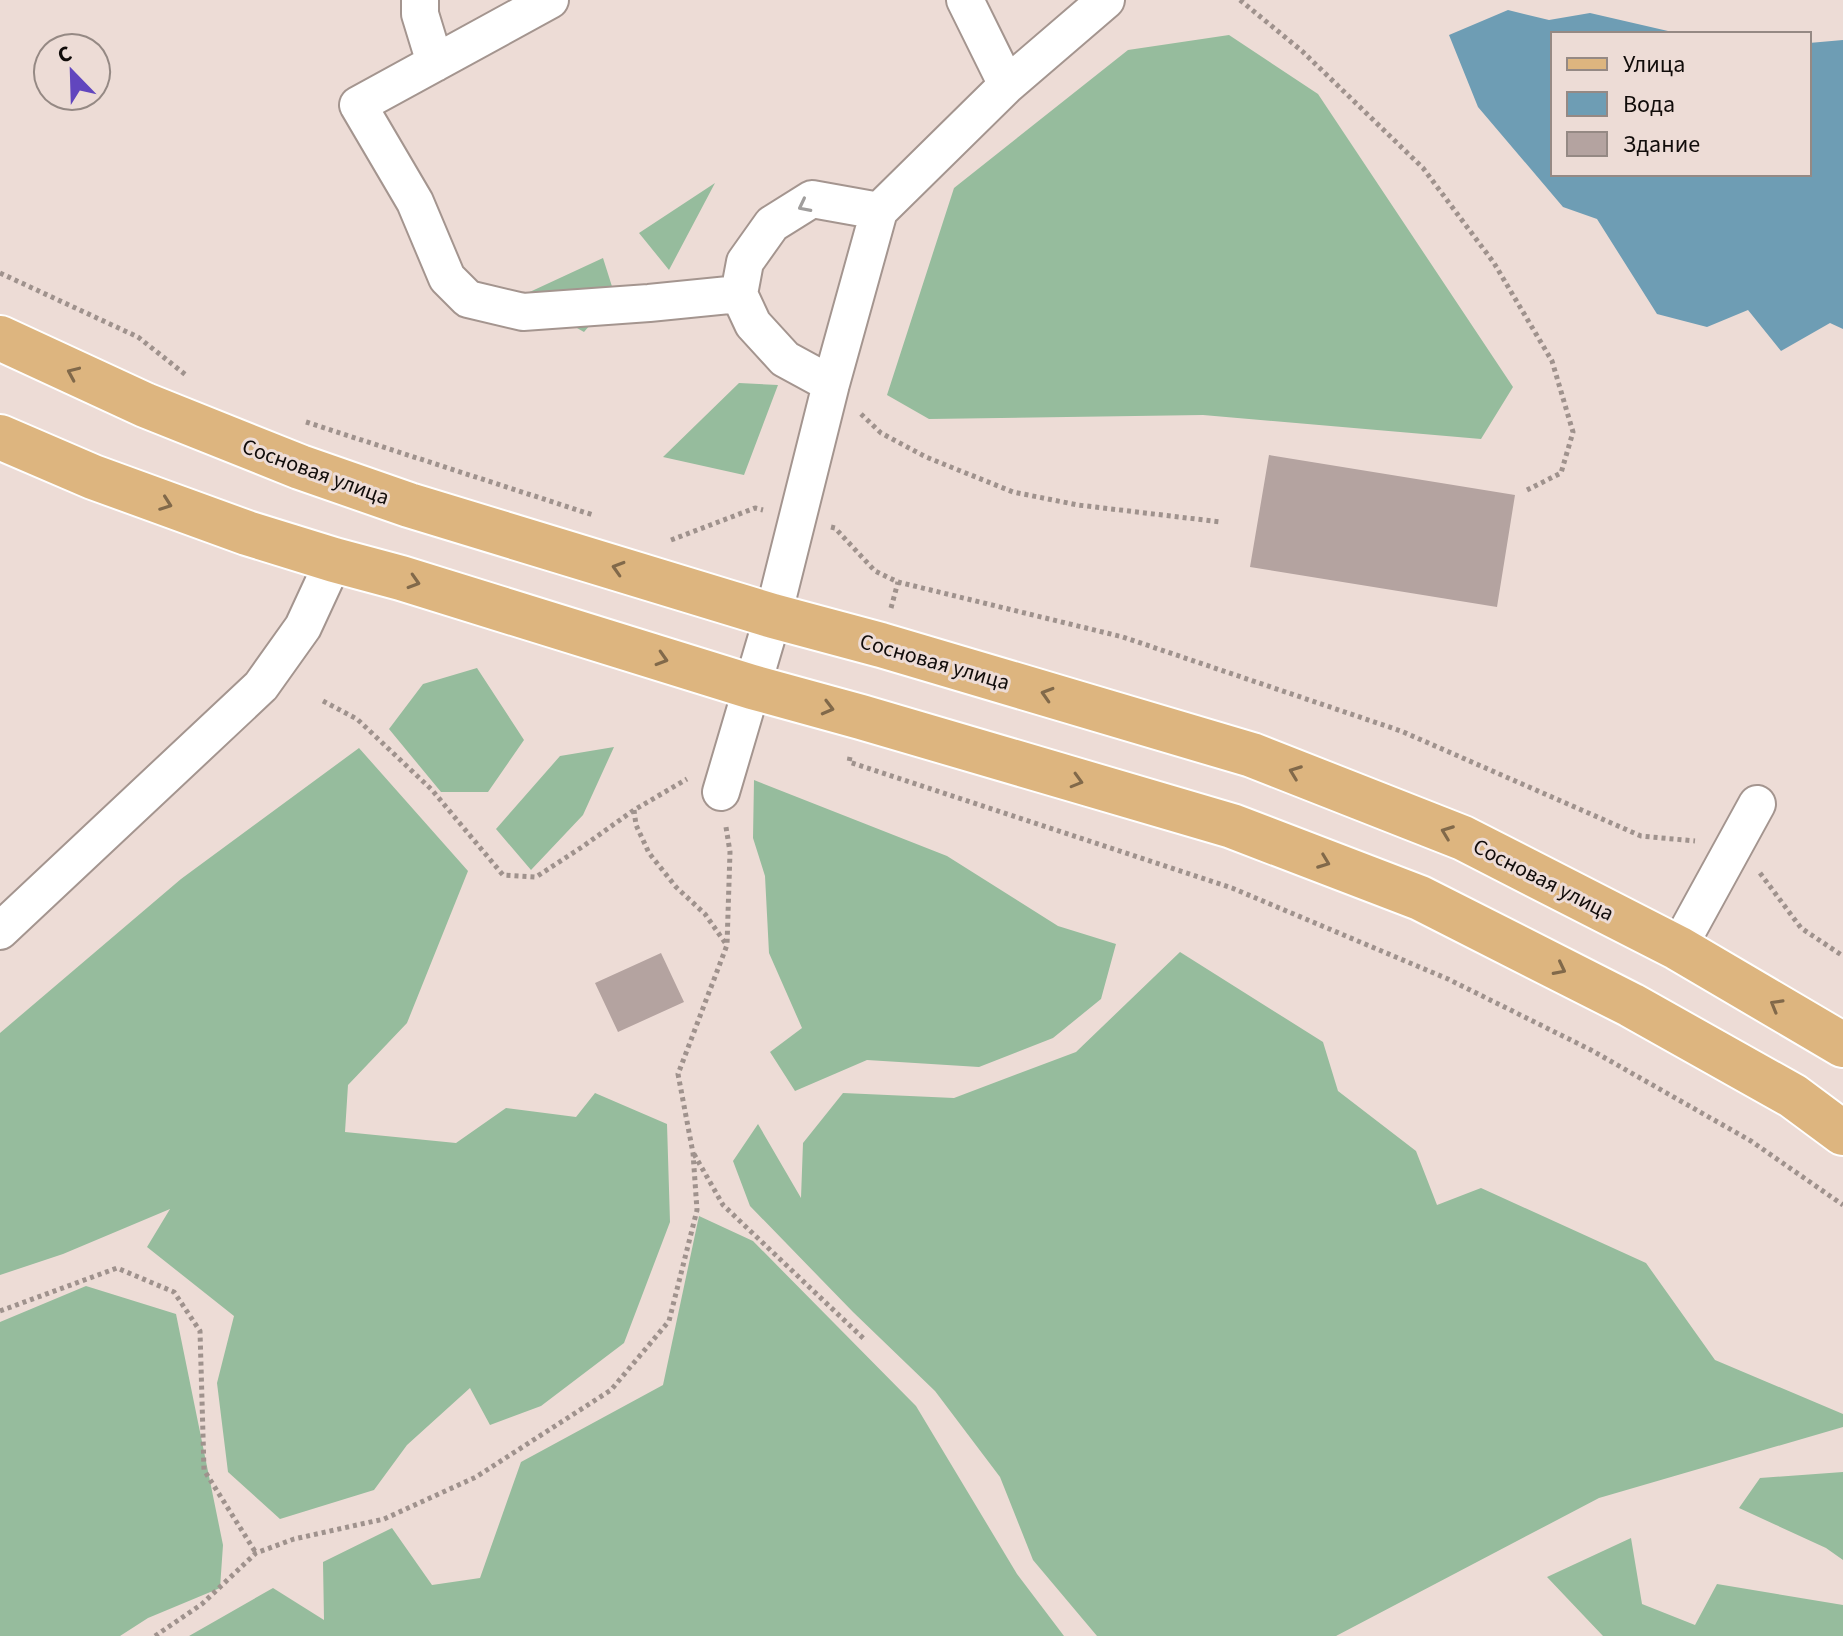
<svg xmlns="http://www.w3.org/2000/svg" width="1843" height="1636" font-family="'Source Sans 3',sans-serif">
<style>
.forest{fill:#96bc9d}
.water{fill:#6e9db4}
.building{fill:#b4a3a0}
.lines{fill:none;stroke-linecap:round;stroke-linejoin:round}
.minor-casing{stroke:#a4958f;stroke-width:40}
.major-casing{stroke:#fff;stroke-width:48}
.path{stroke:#9f928d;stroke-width:5;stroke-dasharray:4 4;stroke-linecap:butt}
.minor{stroke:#fff;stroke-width:36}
.major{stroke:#ddb57f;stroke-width:44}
.oneway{stroke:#a09e9d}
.oneway2{stroke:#81694a}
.labels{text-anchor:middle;stroke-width:6;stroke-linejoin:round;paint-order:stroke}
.street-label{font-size:22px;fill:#110c0a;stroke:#eddcd6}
</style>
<rect width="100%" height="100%" fill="#eddcd6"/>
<path class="forest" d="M 1229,35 L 1318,94 L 1513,387 L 1481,439 L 1203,415 L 929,419 L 887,395 L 954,188 L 1128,50 Z
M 715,183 L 669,270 L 639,233 Z
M 603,258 L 615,296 L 584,332 L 521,296 Z
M 739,383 L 778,385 L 744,475 L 663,457 Z
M 477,668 L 524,740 L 488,792 L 441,792 L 389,729 L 423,684 Z
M 614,747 L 583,815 L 531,870 L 496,829 L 560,756 Z
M 359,748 L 468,871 L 407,1023 L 348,1085 L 345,1132 L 456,1143 L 506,1108 L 576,1117 L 595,1093 L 667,1124 L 670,1222 L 624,1343 L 541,1406 L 490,1425 L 470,1388 L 407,1445 L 374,1490 L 280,1519 L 228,1472 L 217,1383 L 234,1316 L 147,1247 L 170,1209 L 63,1254 L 0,1275 L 0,1033 L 181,879 Z
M 754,780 L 947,856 L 1058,926 L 1116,944 L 1101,999 L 1053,1038 L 979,1067 L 867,1060 L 795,1091 L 770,1052 L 802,1028 L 769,953 L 765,876 L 753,838 Z
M 1180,952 L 1323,1042 L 1338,1091 L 1416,1151 L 1437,1205 L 1481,1188 L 1646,1263 L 1715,1360 L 1843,1414 L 1843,1427 L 1599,1498 L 1336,1636 L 1097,1636 L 1033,1560 L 1000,1477 L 935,1391 L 853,1312 L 750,1206 L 733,1161 L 758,1124 L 801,1198 L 803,1143 L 843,1093 L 954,1098 L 1076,1052 Z
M 699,1216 L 753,1241 L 916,1406 L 1017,1574 L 1064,1636 L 189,1636 L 273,1588 L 324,1620 L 323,1562 L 392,1528 L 432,1585 L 480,1578 L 521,1462 L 663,1385 Z
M 86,1286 L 176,1314 L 223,1545 L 220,1588 L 148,1618 L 120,1636 L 0,1636 L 0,1322 Z
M 1843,1472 L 1843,1560 L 1826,1548 L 1739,1508 L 1760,1478 Z
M 1631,1538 L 1642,1604 L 1695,1625 L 1717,1584 L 1843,1605 L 1843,1636 L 1603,1636 L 1547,1577 Z"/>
<path class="water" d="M 1508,10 L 1549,20 L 1590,13 L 1681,34 L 1553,34 L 1553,174 L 1809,174 L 1809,43 L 1843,40 L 1843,329 L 1830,323 L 1781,351 L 1748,310 L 1707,327 L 1657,314 L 1597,219 L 1563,207 L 1478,107 L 1449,35 Z"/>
<path class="building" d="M 1269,455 L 1515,495 L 1497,607 L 1250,567 Z
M 661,953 L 684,1002 L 618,1032 L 595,983 Z"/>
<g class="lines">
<defs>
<path id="minor" d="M 420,0 L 420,14 L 435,63
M 550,0 L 358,105 L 415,202 L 447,278 L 468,299 L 523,312 L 649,303 L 739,294
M 965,0 L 1007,85
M 831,384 L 785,359 L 753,324 L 739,294 L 745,262 L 772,224 L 812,199 L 879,211
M 721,792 L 773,616 L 831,384 L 879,211 L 1007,85 L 1106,0
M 0,931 L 261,686 L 303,627 L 334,560
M 1678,948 L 1757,804"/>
<path id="major" d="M 0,338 L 145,405 L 300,467 L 409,505 L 773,616 L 881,645 L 1252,755 L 1463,838 L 1678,948 L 1843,1045
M 0,437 L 93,477 L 247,533 L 334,560 L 401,578 L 752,687 L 861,717 L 1232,826 L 1420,898 L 1631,1005 L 1793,1096 L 1843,1133"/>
</defs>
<use href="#minor" class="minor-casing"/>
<use href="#major" class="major-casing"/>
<path class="path" d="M 1240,0 L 1302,51 L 1423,168 L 1494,263 L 1552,361 L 1573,432 L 1561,473 L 1527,490
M 0,273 L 138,337 L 186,375
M 861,414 L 881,433 L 926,457 L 1013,492 L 1078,505 L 1221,522
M 306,422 L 593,515
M 831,527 L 835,528 L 875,571 L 898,582 L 1123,637 L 1401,731 L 1641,836 L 1695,841
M 671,540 L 755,508 L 763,510
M 891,608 L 898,582
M 323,701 L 357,719 L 432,790 L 503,875 L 536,877 L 582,847 L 634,810 L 687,779
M 850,757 L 849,762 L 1232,888 L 1448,979 L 1591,1050 L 1751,1141 L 1843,1205
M 634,810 L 636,825 L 649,853 L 676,887 L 705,914 L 726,944
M 1760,873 L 1801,928 L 1843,956
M 694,1154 L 723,1205 L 864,1339
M 0,1311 L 117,1268 L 174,1292 L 200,1331 L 204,1470 L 256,1553
M 155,1636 L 202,1604 L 256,1553 L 294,1539 L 384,1519 L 476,1477 L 611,1390 L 669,1321 L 697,1210 L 693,1153 L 678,1074 L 727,945 L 730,852 L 726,827"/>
<use href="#minor" class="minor"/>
<use href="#major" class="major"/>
</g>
<defs><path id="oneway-chevron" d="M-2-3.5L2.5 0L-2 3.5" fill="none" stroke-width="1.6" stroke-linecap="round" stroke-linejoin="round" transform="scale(2)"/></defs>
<use class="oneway" href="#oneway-chevron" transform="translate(804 206) rotate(153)"/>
<g class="oneway2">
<use href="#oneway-chevron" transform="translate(73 373) rotate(-156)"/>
<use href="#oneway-chevron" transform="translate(166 504) rotate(20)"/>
<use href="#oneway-chevron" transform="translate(618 568) rotate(-163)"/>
<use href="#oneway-chevron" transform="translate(414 582) rotate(17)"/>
<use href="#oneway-chevron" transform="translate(662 659) rotate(17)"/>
<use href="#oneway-chevron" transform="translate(1047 694) rotate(-163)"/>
<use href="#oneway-chevron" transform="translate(828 708) rotate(15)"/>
<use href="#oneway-chevron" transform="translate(1295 772) rotate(-159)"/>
<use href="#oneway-chevron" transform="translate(1077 781) rotate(16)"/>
<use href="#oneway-chevron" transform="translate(1447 832) rotate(-159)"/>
<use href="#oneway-chevron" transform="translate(1324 862) rotate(21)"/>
<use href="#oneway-chevron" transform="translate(1560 969) rotate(27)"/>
<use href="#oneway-chevron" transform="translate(1776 1005) rotate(-150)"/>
</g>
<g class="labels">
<g class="street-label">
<text transform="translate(316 471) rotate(20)" y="8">Сосновая улица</text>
<text transform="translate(935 661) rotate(16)" y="8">Сосновая улица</text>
<text transform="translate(1544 879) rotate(27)" y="8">Сосновая улица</text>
</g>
</g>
<rect x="1551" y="32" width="260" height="144" fill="#eddcd6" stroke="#958984" stroke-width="2"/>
<rect x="1567" y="58" width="40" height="12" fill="#ddb57f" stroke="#958984" stroke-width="2"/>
<text x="1623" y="72" font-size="24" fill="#110c0a">Улица</text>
<rect x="1567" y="92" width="40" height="24" fill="#6e9db4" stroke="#958984" stroke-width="2"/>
<text x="1623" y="112" font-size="24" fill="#110c0a">Вода</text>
<rect x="1567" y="132" width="40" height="24" fill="#b4a3a0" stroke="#958984" stroke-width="2"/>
<text x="1623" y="152" font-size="24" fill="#110c0a">Здание</text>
<g transform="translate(72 72) rotate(337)"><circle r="38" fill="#eddcd6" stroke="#958984" stroke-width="2"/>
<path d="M0-6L14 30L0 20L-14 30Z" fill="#6146be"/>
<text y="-12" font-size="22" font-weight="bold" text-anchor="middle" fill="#110c0a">С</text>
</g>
</svg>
